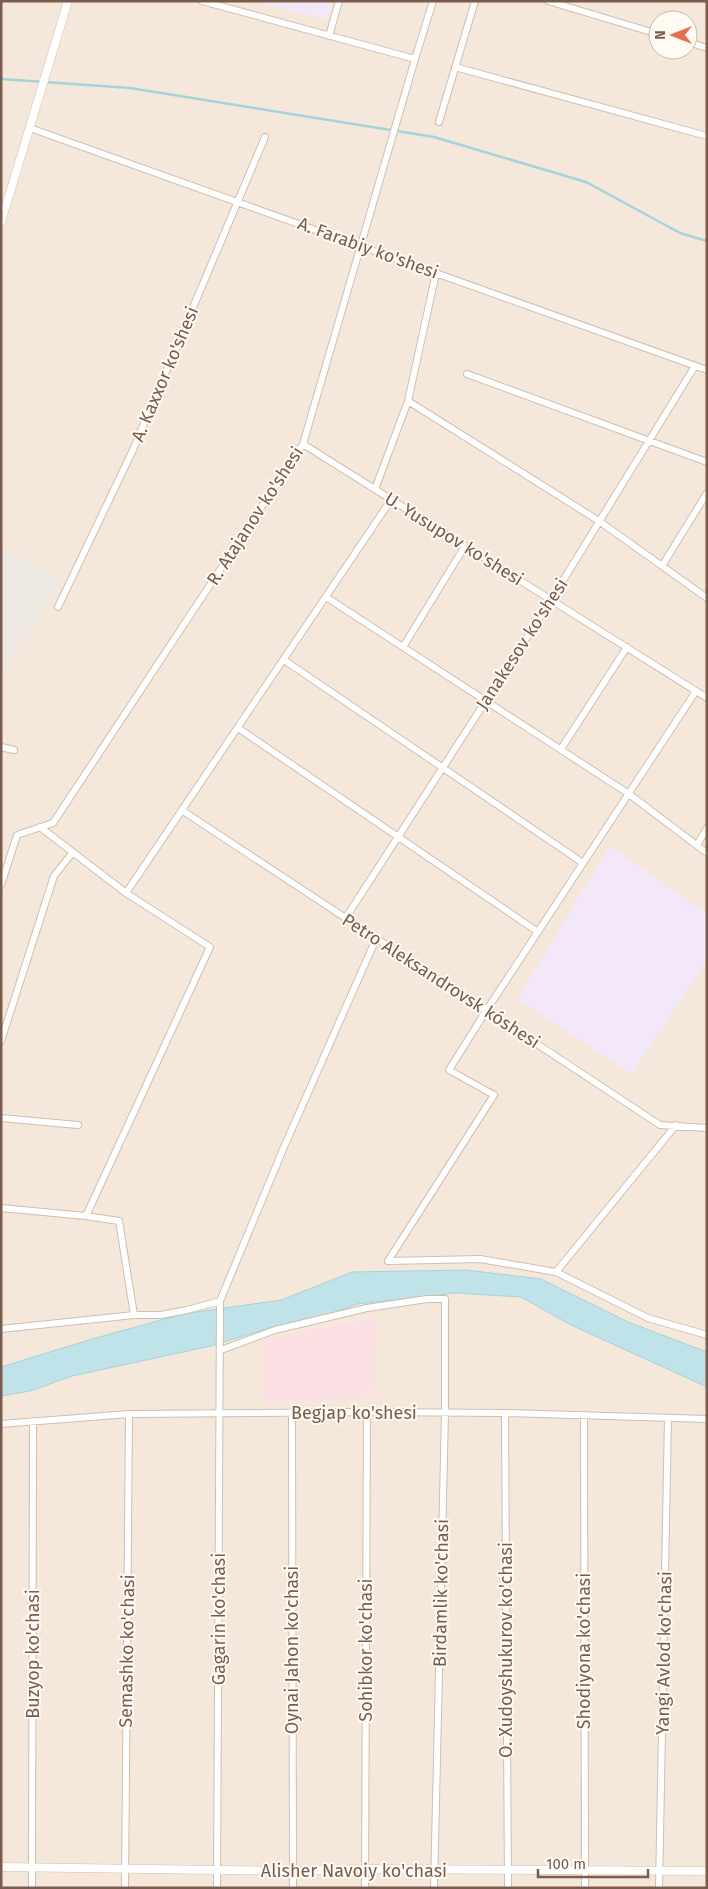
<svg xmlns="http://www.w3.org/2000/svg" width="708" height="1889" font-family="'Fira Sans',sans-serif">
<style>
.residential{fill:#f5e8da;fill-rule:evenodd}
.industrial{fill:#efe9e4}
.education{fill:#f3e8fa}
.medical{fill:#fbdfe3}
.water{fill:#bfe3e8;stroke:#a5d3da}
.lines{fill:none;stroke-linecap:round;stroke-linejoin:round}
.stream{stroke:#a5d3da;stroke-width:2.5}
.minor-casing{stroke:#d1beb0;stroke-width:8}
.tertiary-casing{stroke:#d1beb0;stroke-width:9}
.minor{stroke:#fff;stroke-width:6}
.tertiary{stroke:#fff;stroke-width:8}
.labels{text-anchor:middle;stroke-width:4;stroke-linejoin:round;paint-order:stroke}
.street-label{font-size:18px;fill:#7a5c4d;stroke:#fffaf3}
</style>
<rect width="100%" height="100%" fill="#fdf6ec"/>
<path class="residential" d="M 1,1 L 707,1 L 707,1888 L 1,1888 ZM 658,20 L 688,20 L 688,50 L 658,50 Z"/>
<path class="industrial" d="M 1,546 L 63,578 L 1,677 Z"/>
<path class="education" d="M 257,1 L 332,1 L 326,20 Z
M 610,846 L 707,914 L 707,960 L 632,1074 L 518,999 Z"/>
<path class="medical" d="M 376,1318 L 374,1398 L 264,1401 L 265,1339 Z"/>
<path class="water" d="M 466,1270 L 541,1279 L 628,1322 L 707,1352 L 707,1387 L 571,1325 L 521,1297 L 455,1293 L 357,1304 L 333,1313 L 276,1326 L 211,1346 L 72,1376 L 30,1391 L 1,1396 L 1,1367 L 92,1339 L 183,1314 L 281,1300 L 352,1272 Z"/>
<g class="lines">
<path class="stream" d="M 1,79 L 130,88 L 434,137 L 586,182 L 680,233 L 707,241"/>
<defs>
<path id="minor" d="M 202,1 L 415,59
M 548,1 L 658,34
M 329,36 L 339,1
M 688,42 L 707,48
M 455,67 L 707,136
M 439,122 L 475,1
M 30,128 L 707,370
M 467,374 L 707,462
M 408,401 L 599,521 L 707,598
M 303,444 L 707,698
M 375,489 L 408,401 L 436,273
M 662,566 L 707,493
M 326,597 L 629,794 L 707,853
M 58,607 L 132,452 L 265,137
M 403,647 L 465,546
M 284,660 L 583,863
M 238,728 L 538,932
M 1,747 L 14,750
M 561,749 L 627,647
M 183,811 L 660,1125 L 707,1128
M 40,827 L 126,893 L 210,947 L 86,1216 L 119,1221 L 134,1315
M 697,845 L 707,828
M 1,885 L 17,835 L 53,823 L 303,444 L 415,59 L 433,1
M 126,893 L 391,500
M 345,919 L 551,600 L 695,366
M 1,1041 L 54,876 L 73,852
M 1,1118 L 78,1125
M 1,1208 L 86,1216
M 388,1261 L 494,1095 L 449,1070 L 486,1011 L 696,691
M 388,1261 L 480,1259 L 556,1272 L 648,1318 L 707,1335
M 556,1272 L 676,1125
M 1,1329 L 134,1315 L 161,1315 L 187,1310 L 220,1301
M 221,1350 L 275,1330 L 367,1308 L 427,1299 L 445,1299 L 445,1413 L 434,1888
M 292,1413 L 293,1888
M 505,1413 L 508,1888
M 584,1415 L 585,1888
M 1,1424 L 129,1414 L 367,1412 L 505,1413 L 707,1419
M 32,1888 L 33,1421
M 125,1888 L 129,1414
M 217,1888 L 220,1301 L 284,1147 L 376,939
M 365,1888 L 367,1412
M 659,1888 L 668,1418"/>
<path id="tertiary" d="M 1,222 L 68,1
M 1,1867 L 293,1871 L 365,1869 L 707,1871"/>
</defs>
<use href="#minor" class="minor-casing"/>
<use href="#tertiary" class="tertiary-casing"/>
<use href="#minor" class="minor"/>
<use href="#tertiary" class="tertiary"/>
</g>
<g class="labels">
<g class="street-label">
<text transform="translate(368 248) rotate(20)" y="6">A. Farabiy ko'shesi</text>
<text transform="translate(165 374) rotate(-67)" y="6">A. Kaxxor ko'shesi</text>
<text transform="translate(255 516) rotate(-57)" y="6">R. Atajanov ko'shesi</text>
<text transform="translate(454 539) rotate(32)" y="6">U. Yusupov ko'shesi</text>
<text transform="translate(522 644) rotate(-57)" y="6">Janakesov ko'shesi</text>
<text transform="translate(441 981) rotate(33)" y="6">Petro Aleksandrovsk kóshesi</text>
<text x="354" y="1419">Begjap ko'shesi</text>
<text transform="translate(441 1593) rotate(-89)" y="6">Birdamlik ko'chasi</text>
<text transform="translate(219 1619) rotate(-90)" y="6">Gagarin ko'chasi</text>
<text transform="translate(292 1650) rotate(-90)" y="6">Oynai Jahon ko'chasi</text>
<text transform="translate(366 1650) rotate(-90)" y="6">Sohibkor ko'chasi</text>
<text transform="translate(506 1650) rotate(-90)" y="6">O. Xudoyshukurov ko'chasi</text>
<text transform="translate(127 1651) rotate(-89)" y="6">Semashko ko'chasi</text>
<text transform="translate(584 1651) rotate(-90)" y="6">Shodiyona ko'chasi</text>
<text transform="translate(664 1653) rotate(-89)" y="6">Yangi Avlod ko'chasi</text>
<text transform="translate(33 1654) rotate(-90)" y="6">Buzyop ko'chasi</text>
<text x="354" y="1877">Alisher Navoiy ko'chasi</text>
</g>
</g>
<rect width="708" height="1889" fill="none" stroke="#7a5c4d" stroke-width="5"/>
<g transform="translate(673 35) rotate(270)"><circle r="24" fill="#fffaf3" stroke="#cabbb1"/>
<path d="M0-4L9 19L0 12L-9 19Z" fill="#e76f51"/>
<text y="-8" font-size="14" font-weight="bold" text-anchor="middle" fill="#7a5c4d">N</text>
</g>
<path d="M538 1869v8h110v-8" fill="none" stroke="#7a5c4d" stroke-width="2.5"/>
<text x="546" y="1869" font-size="15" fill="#7a5c4d" stroke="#fffaf3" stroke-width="4" paint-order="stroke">100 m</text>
</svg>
